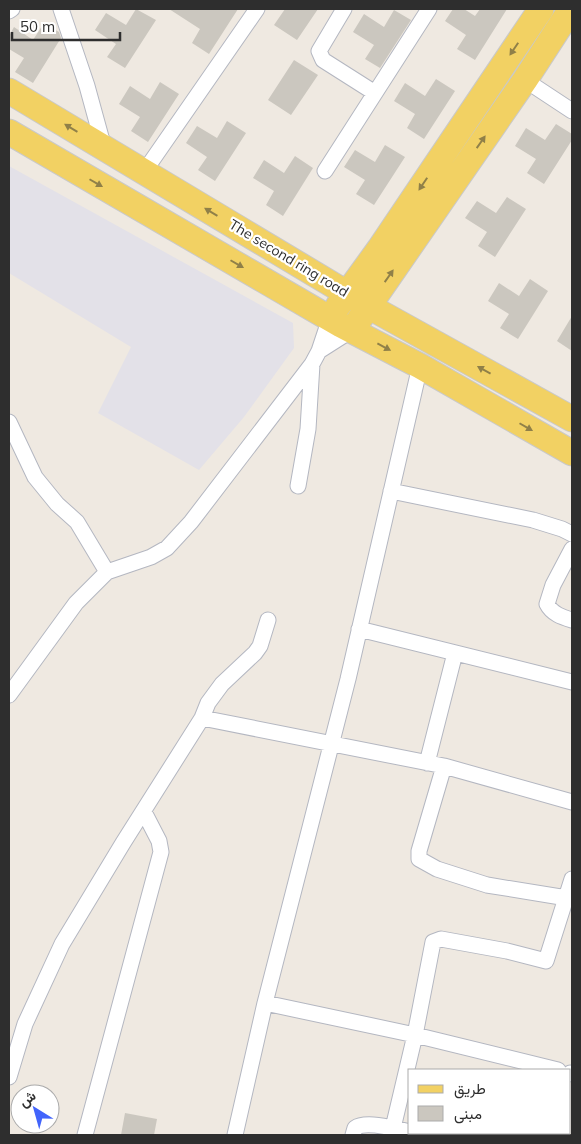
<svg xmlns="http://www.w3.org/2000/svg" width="581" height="1144" font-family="Mulish,Vazirmatn,sans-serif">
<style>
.industrial{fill:#e3e1e8}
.building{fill:#cbc7bf}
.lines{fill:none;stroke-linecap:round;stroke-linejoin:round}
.minor-casing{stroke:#b4b7c1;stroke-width:17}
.primary-casing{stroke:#c9c9c9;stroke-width:27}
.minor{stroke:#fff;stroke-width:15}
.primary{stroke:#f2d163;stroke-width:25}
.oneway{fill:#908048}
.labels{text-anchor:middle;stroke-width:4.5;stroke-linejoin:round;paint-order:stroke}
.street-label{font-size:14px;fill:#2e2e2e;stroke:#fff}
</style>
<rect width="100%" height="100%" fill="#efe9e1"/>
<path class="industrial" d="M 9,166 L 293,323 L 294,348 L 244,417 L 199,470 L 98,413 L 131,347 L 9,273 Z"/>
<path class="building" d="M 136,9 L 156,20 L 125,68 L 107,57 L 116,44 L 95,30 L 106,13 L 126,25 Z
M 169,9 L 238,9 L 209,54 L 192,43 L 200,29 Z
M 285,9 L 318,9 L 297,40 L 274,25 Z
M 453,9 L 464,9 L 475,16 L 480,9 L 507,9 L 475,60 L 457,49 L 466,35 L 445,21 Z
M 394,10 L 411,20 L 380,68 L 365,59 L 374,45 L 353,32 L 364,14 L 384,27 Z
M 44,23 L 59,32 L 61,38 L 33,83 L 15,72 L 24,58 L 9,49 L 9,36 L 14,27 L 33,40 Z
M 294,60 L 318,75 L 291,115 L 268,100 Z
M 436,79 L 455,91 L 424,139 L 407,128 L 415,114 L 394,101 L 405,83 L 425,96 Z
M 160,82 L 179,94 L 148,142 L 131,131 L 140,117 L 119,104 L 130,86 L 150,99 Z
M 227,121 L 246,133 L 215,181 L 198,170 L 207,157 L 186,143 L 197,126 L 217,138 Z
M 556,124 L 572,134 L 572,140 L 544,184 L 527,173 L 536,159 L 515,146 L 526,128 L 545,140 Z
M 385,145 L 405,157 L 374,205 L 356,194 L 365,180 L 344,167 L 355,150 L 375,162 Z
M 295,156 L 313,168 L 283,216 L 266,205 L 274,191 L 253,178 L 264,160 L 284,173 Z
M 507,197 L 526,209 L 495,257 L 478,246 L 487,232 L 465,218 L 477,201 L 496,213 Z
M 530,279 L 548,291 L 518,339 L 500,328 L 509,314 L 488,301 L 499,283 L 519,296 Z
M 572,316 L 572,351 L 557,341 Z
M 125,1113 L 157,1119 L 154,1135 L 121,1135 Z"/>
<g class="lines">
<defs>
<path id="minor" d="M 61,9 L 87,86 L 104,148
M 344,9 L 319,51 L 323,60 L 375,93
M 9,11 L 12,9
M 525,80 L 572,111
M 325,171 L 429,9
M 144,172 L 257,9
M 319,351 L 352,330
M 9,422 L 35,477 L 57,504 L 77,522 L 107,572
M 298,486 L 308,429 L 312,364
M 391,491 L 533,520 L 562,529 L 572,534
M 572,549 L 553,585 L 547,604 C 552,614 562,617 572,620
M 359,629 L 572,682
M 9,695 L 76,603 L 107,572 L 151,557 L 167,548 L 191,522 L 312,364 L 319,351 L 330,318
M 202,718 L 444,766 L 572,802
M 427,763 L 455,653
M 444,766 L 419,851 L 419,859 L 437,869 L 487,885 L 567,898
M 265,1003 L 415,1035 L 558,1070
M 570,1073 L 572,1074
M 9,1077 L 25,1024 L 62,944 L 123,843 L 202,718 L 208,703 L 222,684 L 255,653 L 260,646 L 268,620
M 393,1128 L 415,1035 L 433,942 L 441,939 L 507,951 L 546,961 L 572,879
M 85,1135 L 161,852 L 159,841 L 144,812
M 235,1135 L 265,1003 L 348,679 L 420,366
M 353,1135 L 355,1128 C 366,1120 397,1129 410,1132"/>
<path id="primary" d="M 9,91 L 368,306 L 572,419
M 9,132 L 341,325 L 420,366 L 572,453
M 338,306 L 380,248 L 541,9
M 359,320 L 525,80 L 571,9"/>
</defs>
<use href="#minor" class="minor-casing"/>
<use href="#primary" class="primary-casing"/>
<use href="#minor" class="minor"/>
<use href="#primary" class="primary"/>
</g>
<defs><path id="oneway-solid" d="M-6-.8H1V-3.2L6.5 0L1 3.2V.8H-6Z" transform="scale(1.25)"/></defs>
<g class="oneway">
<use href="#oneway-solid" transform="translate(514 49) rotate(124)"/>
<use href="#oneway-solid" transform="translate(71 128) rotate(-149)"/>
<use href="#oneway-solid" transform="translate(481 142) rotate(-55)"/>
<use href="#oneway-solid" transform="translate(96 183) rotate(30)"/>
<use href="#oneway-solid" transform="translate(423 184) rotate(124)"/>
<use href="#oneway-solid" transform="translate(211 212) rotate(-149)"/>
<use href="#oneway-solid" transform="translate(237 264) rotate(30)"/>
<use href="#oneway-solid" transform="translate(389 276) rotate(-55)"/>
<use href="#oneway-solid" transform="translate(384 347) rotate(28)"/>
<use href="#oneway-solid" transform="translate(484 370) rotate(-151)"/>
<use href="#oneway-solid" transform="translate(526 427) rotate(30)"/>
</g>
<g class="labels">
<g class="street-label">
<text transform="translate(289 258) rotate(31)" y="5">The second ring road</text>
</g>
</g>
<rect width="581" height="1144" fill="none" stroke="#2e2e2e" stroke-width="20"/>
<rect x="408" y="1069" width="162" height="65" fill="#ffffff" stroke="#ababab"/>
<rect x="418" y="1085" width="25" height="8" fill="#f2d163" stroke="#ababab"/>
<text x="454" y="1094" font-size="15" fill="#2e2e2e">طريق</text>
<rect x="418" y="1106" width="25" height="15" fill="#cbc7bf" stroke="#ababab"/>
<text x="454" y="1119" font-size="15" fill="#2e2e2e">مبنى</text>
<g transform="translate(35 1109) rotate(323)"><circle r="24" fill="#ffffff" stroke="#ababab"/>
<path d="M0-4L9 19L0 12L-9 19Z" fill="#4264fb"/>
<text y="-8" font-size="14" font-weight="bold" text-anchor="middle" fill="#2e2e2e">ش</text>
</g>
<path d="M12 32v8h108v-8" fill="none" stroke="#2e2e2e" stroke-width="2.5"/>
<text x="20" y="32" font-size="15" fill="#2e2e2e" stroke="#ffffff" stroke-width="4" paint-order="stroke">50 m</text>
</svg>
